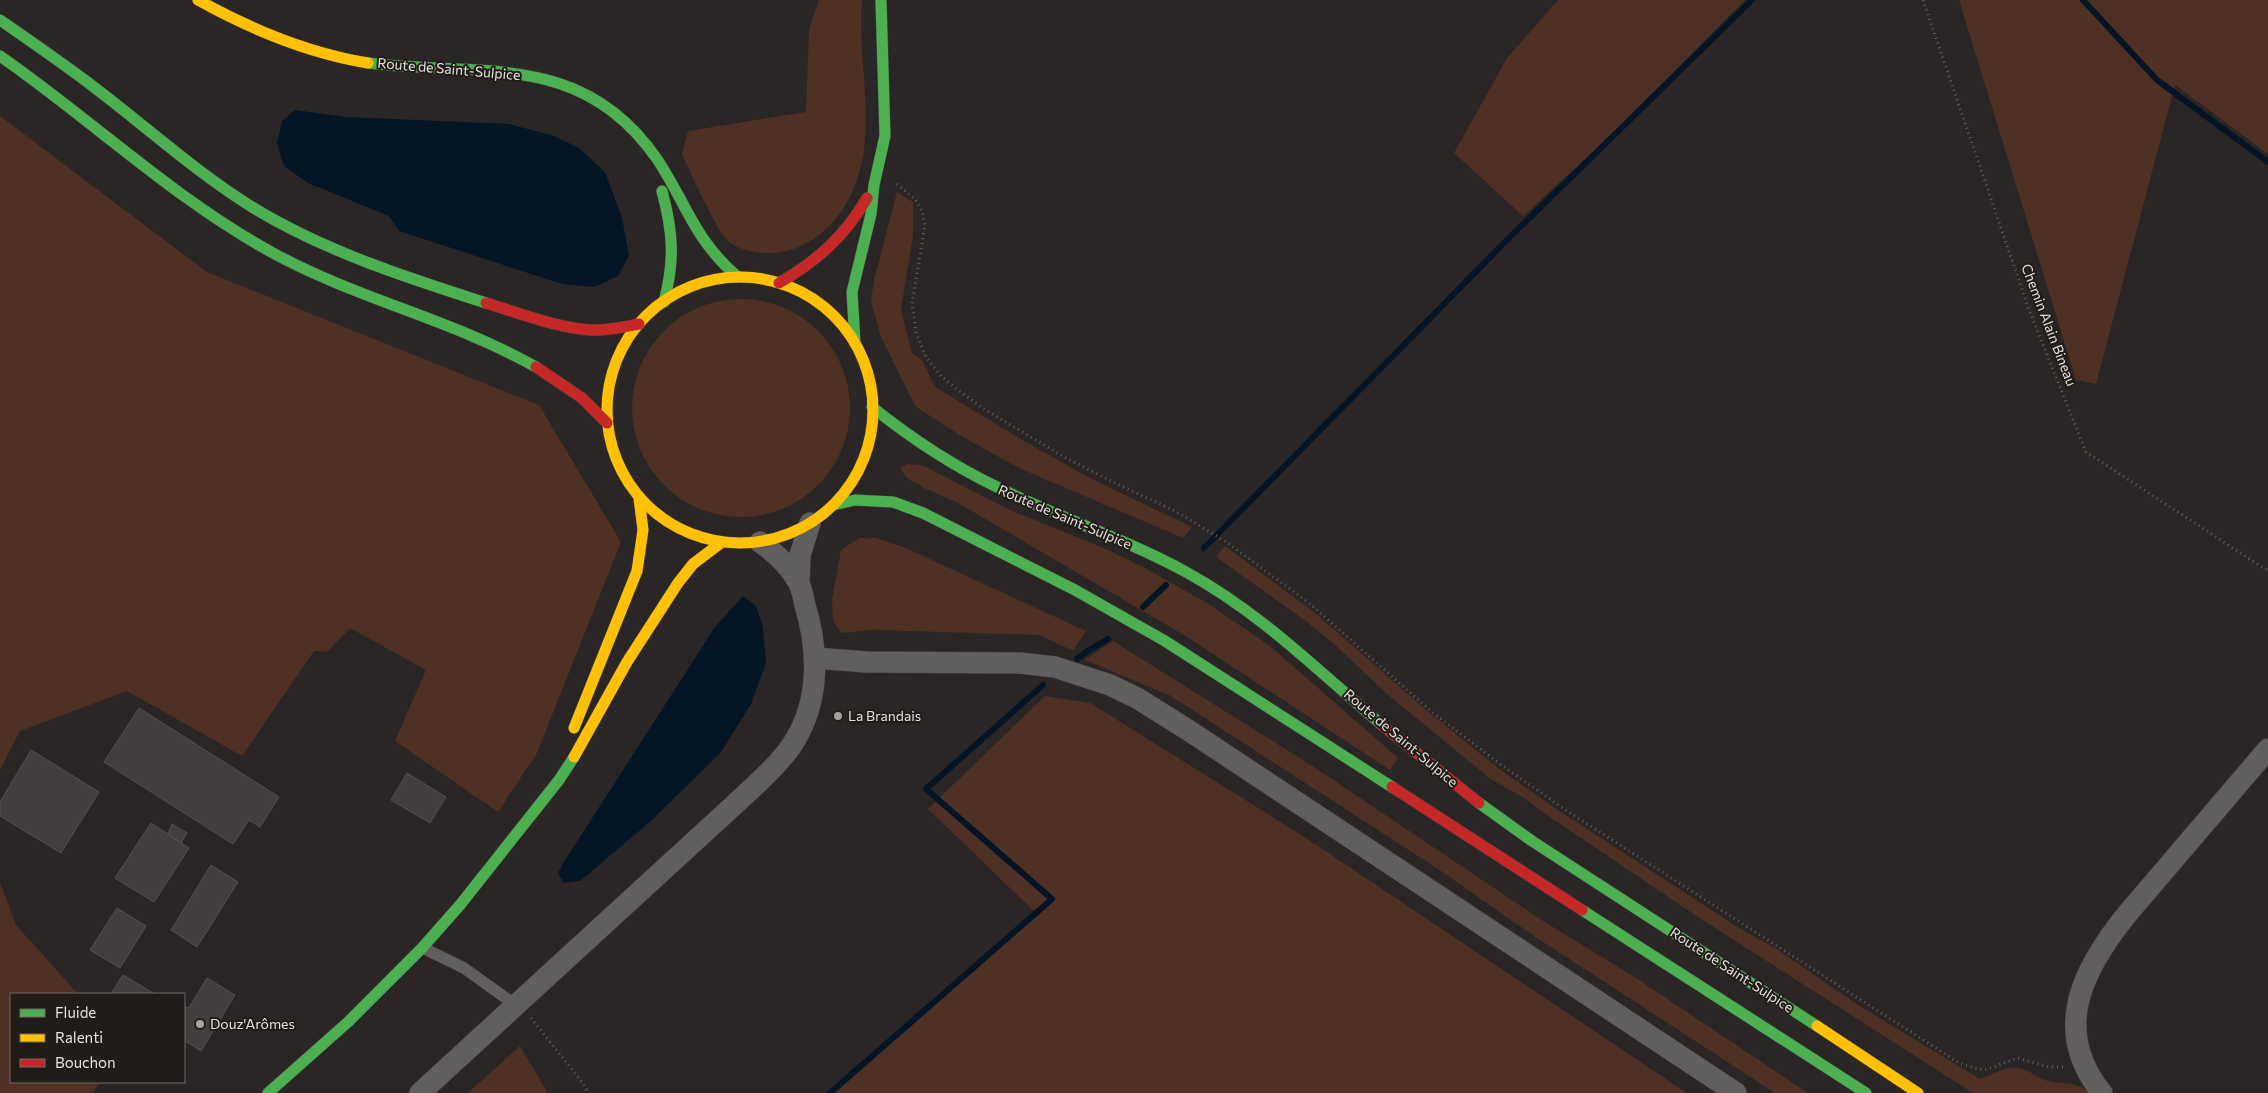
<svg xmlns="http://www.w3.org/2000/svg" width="2268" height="1093" font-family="Commissioner,sans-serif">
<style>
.green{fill:#4f3024}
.water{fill:#041526}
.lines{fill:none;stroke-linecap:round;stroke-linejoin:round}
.stream{stroke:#041526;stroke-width:6}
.building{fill:#413e3d;stroke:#53504f}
.lane-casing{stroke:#444141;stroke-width:12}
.street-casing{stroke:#444141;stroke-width:22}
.fast-casing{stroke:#444141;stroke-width:12}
.slow-casing{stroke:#444141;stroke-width:12}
.jam-casing{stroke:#444141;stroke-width:12}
.path{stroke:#63605f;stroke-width:3;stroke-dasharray:1 4;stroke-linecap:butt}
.lane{stroke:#615f5e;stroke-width:11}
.street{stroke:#615f5e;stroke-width:21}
.fast{stroke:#4caf50;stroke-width:11}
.slow{stroke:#ffc107;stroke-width:11}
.jam{stroke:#c62828;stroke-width:11}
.poi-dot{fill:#a4a09e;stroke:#221c19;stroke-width:2}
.labels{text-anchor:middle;stroke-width:4;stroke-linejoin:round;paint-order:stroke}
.street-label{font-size:14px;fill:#e5e1df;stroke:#221c19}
.poi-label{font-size:14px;fill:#e5e1df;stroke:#221c19;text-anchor:start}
</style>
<rect width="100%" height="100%" fill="#2a2625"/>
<path class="green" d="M 819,0 L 862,0 C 857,56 875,119 859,173 C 847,217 811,256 763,253 C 750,252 734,248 725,238 C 721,234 718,227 715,222 C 703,200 692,177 682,154 L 688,131 L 806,112 L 809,29 Z
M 1558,0 L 1745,0 L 1610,136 L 1523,216 L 1454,153 L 1507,58 Z
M 1959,0 L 2268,0 L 2268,154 L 2175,85 L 2096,384 L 2076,380 Z
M 0,116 L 207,272 L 539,405 L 621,542 L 537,753 L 498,812 L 395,741 L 426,670 L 350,628 L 327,652 L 314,651 L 242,756 L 127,691 L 20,731 L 0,770 Z
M 897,192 L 913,202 L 913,236 L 901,309 L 912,353 L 922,360 L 935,387 L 1024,441 L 1090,478 L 1192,527 L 1183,538 L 1019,468 L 961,436 L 915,406 L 881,337 L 871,301 L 874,280 Z
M632 408a109 109 0 1 1 218 0a109 109 0 1 1-218 0Z
M 907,464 L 922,465 L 1012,511 L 1104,548 L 1145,568 L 1207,603 L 1270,646 L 1398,758 L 1390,770 L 1184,635 L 958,503 L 924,488 L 907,478 L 900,468 Z
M 859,538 L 876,538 L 906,548 L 1086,631 L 1073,651 L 1040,635 L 873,630 L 841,633 L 833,620 L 832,600 L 841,550 Z
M 1225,546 L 1314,612 L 1426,710 L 1498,768 L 1552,806 L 1736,926 L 1778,950 L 1858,1005 L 1980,1079 C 1992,1074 2004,1067 2017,1068 C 2027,1069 2034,1075 2042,1079 C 2059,1086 2075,1079 2090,1093 L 1973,1093 L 1698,917 L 1544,813 L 1526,799 L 1492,780 L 1387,694 L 1333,643 L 1307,622 L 1216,557 Z
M 1113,641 L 1317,769 L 1540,919 L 1636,978 L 1808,1093 L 1775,1093 L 1531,934 L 1438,869 L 1171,696 L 1085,660 Z
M 1045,696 L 1090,703 L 1309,840 L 1687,1093 L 832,1093 L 1037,914 L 928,809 Z
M 0,882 L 16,925 L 78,994 L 11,994 L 11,1082 L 101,1082 L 92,1093 L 0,1093 Z
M 520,1046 L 548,1093 L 468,1093 Z"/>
<path class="water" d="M 295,110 L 346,117 L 509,124 L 554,136 L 579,148 L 605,172 L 622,218 L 629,255 L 618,276 L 594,287 L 562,284 L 399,231 L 389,216 L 308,183 L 284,166 L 277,143 L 282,121 Z
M 743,596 L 756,606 L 763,627 L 766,663 L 751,704 L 721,752 L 651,821 L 580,881 L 564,883 L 558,873 L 562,865 L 715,627 Z"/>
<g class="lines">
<path class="stream" d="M 2083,0 L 2157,80 L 2268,162
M 1204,548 L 1507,240 L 1752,0
M 1143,607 L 1166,585
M 1077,659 L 1089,650 L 1108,639
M 830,1093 L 1052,899 L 926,789 L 1043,685"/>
</g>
<path class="building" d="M 139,708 L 279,797 L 260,827 L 249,820 L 233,844 L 104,762 Z
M 31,750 L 99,792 L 61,853 L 0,816 L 0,802 Z
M 407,773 L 446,797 L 430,823 L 391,800 Z
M 151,823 L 189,848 L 154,902 L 115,878 Z
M 172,824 L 187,833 L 181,843 L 168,834 Z
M 211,865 L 238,882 L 197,947 L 171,930 Z
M 117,908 L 146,926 L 120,968 L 90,950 Z
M 123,975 L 155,994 L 111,994 Z
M 207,978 L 235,995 L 201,1051 L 184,1040 L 184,1007 L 189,1008 Z"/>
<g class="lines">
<defs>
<path id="lane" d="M 423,948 L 464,968 L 514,1004"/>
<path id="street" d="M 799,582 L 800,555 L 810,523
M 815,658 L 866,662 L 1020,663 L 1055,667 L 1110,685 L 1137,698 L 1188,730 L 1736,1093
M 420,1093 L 733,806 C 753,787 776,768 792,745 C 820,703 819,652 805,605 C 803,597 802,587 797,580 C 788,564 774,552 760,542
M 2102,1093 C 2050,1029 2084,967 2128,913 L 2268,749"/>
<path id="fast" d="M 0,20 C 29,40 58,60 86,81 C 142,123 193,170 252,207 C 324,251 405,277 486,303
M 0,56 C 92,120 174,199 273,253 C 357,299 453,320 536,367
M 368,63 C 480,77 582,50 657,159 C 687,204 694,240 738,277
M 662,191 C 673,232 675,260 664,302
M 855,343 L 852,292 L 871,214 L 874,185 L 885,136 L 881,0
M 872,407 C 912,439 953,466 999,488 C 1060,518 1126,539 1186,572 C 1261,613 1317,670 1382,725
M 833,505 L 855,500 L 893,502 L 923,513 L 1075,590 L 1165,641 L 1392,787
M 1479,803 L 1532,841 L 1817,1026
M 1582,910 L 1866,1093
M 268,1093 L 348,1022 L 422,948 L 460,905 L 559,780 L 574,757"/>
<path id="slow" d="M 198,0 C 252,30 307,53 368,63
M607 410a133 133 0 1 1 266 0a133 133 0 1 1-266 0Z
M 574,728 L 637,571 L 643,530 L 639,498
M 574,757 L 627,662 L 678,583 L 693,564 L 722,542
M 1817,1026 L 1918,1093"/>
<path id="jam" d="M 779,283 C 817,261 845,236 867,198
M 486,303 C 519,313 554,327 589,330 C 606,331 623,327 639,324
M 536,367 L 582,398 L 607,423
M 1382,725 L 1479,803
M 1392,787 L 1582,910"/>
</defs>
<use href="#lane" class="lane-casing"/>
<use href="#street" class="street-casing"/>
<use href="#fast" class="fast-casing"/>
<use href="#slow" class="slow-casing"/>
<use href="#jam" class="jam-casing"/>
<path class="path" d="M 1923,0 L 2028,307 L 2086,452 L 2268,571
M 897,184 L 915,199 L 922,211 L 925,225 L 912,304 L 916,333 L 926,357 L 941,376 L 955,388 L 984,409 L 1066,458 L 1119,485 L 1175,511 L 1225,541 L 1309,603 L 1432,712 L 1500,764 L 1567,811 L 1959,1063 L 1974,1068 L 1985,1070 L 2018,1058 L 2049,1067 L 2065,1067
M 531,1018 L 585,1086 L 588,1093"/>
<use href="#lane" class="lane"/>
<use href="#street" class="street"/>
<use href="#fast" class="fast"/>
<use href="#slow" class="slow"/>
<use href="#jam" class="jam"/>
</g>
<g class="poi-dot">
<circle cx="838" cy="716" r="5"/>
<circle cx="200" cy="1024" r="5"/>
</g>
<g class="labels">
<g class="street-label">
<text transform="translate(449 69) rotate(5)" y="5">Route de Saint-Sulpice</text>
<text transform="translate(2049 325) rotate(69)" y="5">Chemin Alain Bineau</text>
<text transform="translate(1065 517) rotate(23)" y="5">Route de Saint-Sulpice</text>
<text transform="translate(1401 738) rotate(40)" y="5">Route de Saint-Sulpice</text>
<text transform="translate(1732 970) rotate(33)" y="5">Route de Saint-Sulpice</text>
</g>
<g class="poi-label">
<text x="848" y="721">La Brandais</text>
<text x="210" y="1029">Douz'Arômes</text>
</g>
</g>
<rect x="10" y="993" width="175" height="90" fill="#221c19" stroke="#706b68"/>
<rect x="20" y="1009" width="25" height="8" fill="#4caf50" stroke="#706b68"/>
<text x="55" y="1018" font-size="15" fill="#e5e1df">Fluide</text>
<rect x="20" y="1034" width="25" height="8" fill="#ffc107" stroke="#706b68"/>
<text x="55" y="1043" font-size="15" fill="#e5e1df">Ralenti</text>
<rect x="20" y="1059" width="25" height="8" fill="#c62828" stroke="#706b68"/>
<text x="55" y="1068" font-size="15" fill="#e5e1df">Bouchon</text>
</svg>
